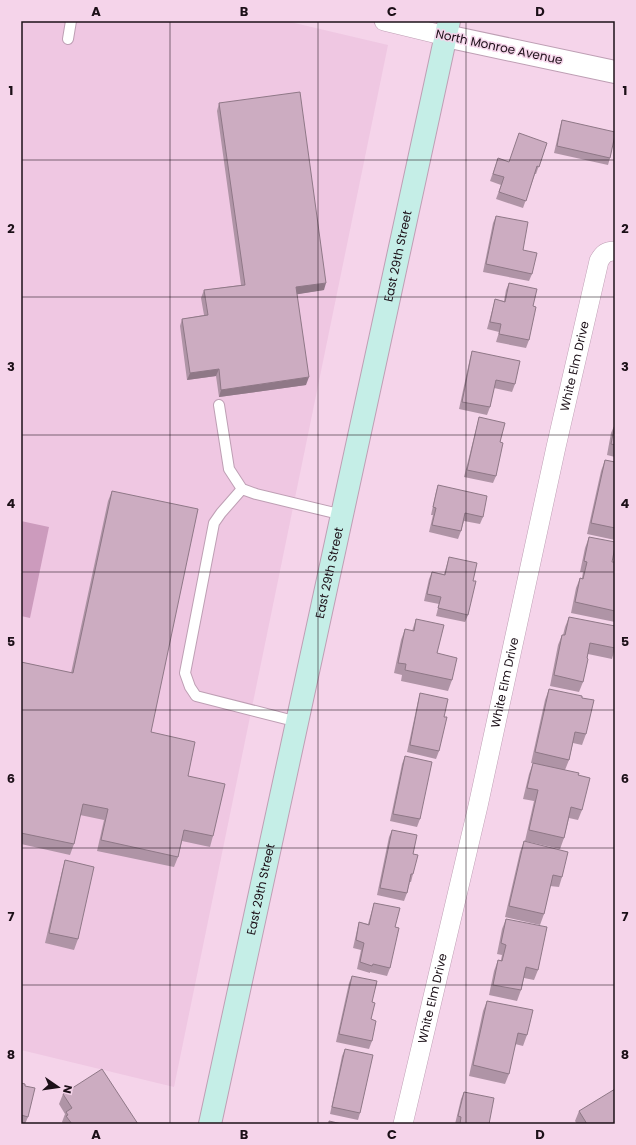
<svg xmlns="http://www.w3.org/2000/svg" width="636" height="1145" font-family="Poppins,sans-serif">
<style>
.built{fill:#efc7e2}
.green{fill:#cc9bbd}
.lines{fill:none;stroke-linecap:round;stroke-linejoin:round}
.service-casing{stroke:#be9fb4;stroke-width:12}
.minor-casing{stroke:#be9fb4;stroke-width:20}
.tertiary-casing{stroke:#be9fb4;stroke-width:24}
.secondary-casing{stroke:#be9fb4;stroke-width:24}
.service{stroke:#fff;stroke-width:10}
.minor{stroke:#fff;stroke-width:19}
.tertiary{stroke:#fff;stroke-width:22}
.secondary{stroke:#c5eee7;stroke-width:22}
.wall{fill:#af94a6}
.shaded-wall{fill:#8f7887}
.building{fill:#ccacc1;stroke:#8f7887}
.grid{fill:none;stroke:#1c1018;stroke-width:1;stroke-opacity:0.55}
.labels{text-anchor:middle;stroke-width:3;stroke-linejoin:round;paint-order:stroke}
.street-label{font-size:12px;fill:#1c1018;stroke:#f5d4ea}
.neatline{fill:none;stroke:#1c1018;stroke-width:1.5}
.grid-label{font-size:13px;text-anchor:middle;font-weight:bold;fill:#1c1018}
</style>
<rect width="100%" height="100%" fill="#f5d4ea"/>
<path class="built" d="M 21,21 L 286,21 L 388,45 L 174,1087 L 21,1050 Z"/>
<path class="green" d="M 21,521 L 49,527 L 30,618 L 21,616 Z"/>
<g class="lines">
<defs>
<path id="service" d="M 68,39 L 71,21
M 219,405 L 229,469 L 242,489 L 256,494 L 343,515
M 242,489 L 221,513 L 214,523 L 185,673 L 190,687 L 196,696 L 298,722"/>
<g id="minor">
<path d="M 384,21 L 446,36"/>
<path id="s1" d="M 403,1124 L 478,806 L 556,447 L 599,261 C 603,254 606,251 615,251"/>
</g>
<path id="tertiary" d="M 446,36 L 615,72"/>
<g id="secondary">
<path id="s2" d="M 210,1124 L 449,21"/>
</g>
</defs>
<use href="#service" class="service-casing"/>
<use href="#minor" class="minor-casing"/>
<use href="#tertiary" class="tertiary-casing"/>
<use href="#secondary" class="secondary-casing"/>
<use href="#service" class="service"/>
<use href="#minor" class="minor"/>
<use href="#tertiary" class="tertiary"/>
<use href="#secondary" class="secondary"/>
</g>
<path class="wall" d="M 219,103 L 324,290 L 297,294 L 306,385 L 219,397 L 216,376 L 187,380 L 180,326 L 182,319 L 204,315 L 201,298 L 204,290 L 241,285 L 217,111 Z
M 562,120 L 610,158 L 608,165 L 554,153 L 560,127 Z
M 547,143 L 536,174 L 535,174 L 523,208 L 496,199 L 501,185 L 490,181 L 498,158 L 509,162 Z
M 496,216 L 523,250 L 532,274 L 529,281 L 483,272 L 493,223 Z
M 509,283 L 533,306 L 529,340 L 526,348 L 496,342 L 499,332 L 487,329 L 493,307 L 495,299 L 504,301 L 506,290 Z
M 472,351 L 515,384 L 512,392 L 494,388 L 490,407 L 487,415 L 459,409 L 470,358 Z
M 479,417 L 500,442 L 496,476 L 493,483 L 464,477 Z
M 615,424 L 615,457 L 607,455 L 611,433 Z
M 605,460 L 615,462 L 615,540 L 587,534 L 601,471 Z
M 438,485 L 483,517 L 480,524 L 464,521 L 461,531 L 458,539 L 429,532 L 433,515 L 431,515 L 436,492 Z
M 112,491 L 151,732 L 188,776 L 213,836 L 210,847 L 182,841 L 178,857 L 174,867 L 97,851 L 104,820 L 80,815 L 74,844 L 70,855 L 21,844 L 21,662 L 71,673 L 108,501 Z
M 589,537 L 612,562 L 615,562 L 615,622 L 571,613 L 576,588 L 580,578 L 582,578 L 583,572 L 580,572 L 585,548 Z
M 449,557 L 473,581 L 468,615 L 465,622 L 436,616 L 439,604 L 424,601 L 429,579 L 432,572 L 444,574 L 447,564 Z
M 569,617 L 615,648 L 612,659 L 588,654 L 583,682 L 579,692 L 550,686 L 558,645 L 562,635 L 563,635 L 565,627 Z
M 416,619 L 437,653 L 452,680 L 448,691 L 401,681 L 402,675 L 394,673 L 401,640 L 405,629 L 412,631 Z
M 549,689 L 582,698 L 586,734 L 582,745 L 573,743 L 569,760 L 565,770 L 578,775 L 582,810 L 578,820 L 569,818 L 564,838 L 560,849 L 525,841 L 534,801 L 523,799 L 529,774 L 533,763 L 531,763 L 545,700 Z
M 420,693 L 439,751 L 436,759 L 407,752 L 418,701 Z
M 405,756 L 420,819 L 417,827 L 390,821 L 402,764 Z
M 392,830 L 413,874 L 411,882 L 410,882 L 407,893 L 404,901 L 377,895 L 389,837 Z
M 524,841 L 562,877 L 559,887 L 550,886 L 544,914 L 540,925 L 505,917 L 520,852 Z
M 65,860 L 78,939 L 74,950 L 45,943 L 62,871 Z
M 374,903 L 395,927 L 390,968 L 387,976 L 370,972 L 370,973 L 357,969 L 361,950 L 353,948 L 357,930 L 359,922 L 368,924 Z
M 506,919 L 538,970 L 534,980 L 524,978 L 521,990 L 517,1001 L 489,995 L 494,971 L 498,960 L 501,960 L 502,955 L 497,954 L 502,929 Z
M 352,976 L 372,1002 L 371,1019 L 372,1041 L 369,1049 L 336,1042 L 349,983 Z
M 487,1001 L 527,1035 L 523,1046 L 515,1044 L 509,1074 L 505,1084 L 469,1076 L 483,1011 Z
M 345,1049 L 360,1113 L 358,1120 L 330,1114 L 342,1056 Z
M 21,1083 L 28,1117 L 25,1124 L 21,1124 Z
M 464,1092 L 489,1124 L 455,1124 L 461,1099 Z
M 63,1094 L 138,1124 L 63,1124 L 62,1122 L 65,1114 L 59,1104 Z
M 579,1111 L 615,1124 L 577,1124 L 575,1121 Z"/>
<path class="shaded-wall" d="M 326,283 L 324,290 L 293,295 L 296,287 Z
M 219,369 L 216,376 L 187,380 L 190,373 Z
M 309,377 L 306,385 L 219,397 L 221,390 Z"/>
<path class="building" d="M 300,92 L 326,283 L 296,287 L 309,377 L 221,390 L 219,369 L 190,373 L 182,319 L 208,315 L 204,290 L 245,285 L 219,103 Z
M 562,120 L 615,132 L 615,135 L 610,158 L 557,146 Z
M 519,133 L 547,143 L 539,167 L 537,166 L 526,201 L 499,192 L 504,177 L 493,174 L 498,158 L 509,162 Z
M 496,216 L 528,222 L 523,250 L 537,253 L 532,274 L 486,264 Z
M 509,283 L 537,289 L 533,306 L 536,307 L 529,340 L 499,334 L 501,324 L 490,322 L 495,299 L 505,302 Z
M 472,351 L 520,361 L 515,384 L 496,380 L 490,407 L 462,402 Z
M 479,417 L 505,423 L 500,442 L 503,443 L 496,476 L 467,470 Z
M 615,424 L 615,445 L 611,444 Z
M 605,460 L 615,462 L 615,528 L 591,523 Z
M 438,485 L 487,496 L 483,517 L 465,513 L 461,531 L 432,525 L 436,508 L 433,507 Z
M 112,491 L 198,509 L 151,732 L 195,742 L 188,776 L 225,784 L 213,836 L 184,830 L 178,857 L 101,840 L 108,809 L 83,804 L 74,844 L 21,833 L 21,662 L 73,673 Z
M 589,537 L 615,542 L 615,547 L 612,562 L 615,562 L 615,611 L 575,602 L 580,578 L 583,579 L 587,562 L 584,561 Z
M 449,557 L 477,563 L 473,581 L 476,581 L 468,615 L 438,608 L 441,597 L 427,594 L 432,572 L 445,575 Z
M 569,617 L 615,626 L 615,648 L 590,643 L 587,658 L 588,659 L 583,682 L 554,675 L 562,635 L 565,635 Z
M 416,619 L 444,625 L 437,653 L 457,658 L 452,680 L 405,670 L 406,664 L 398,663 L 405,629 L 414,631 Z
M 549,689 L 582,696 L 582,698 L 594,700 L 586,734 L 575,732 L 569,760 L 535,752 Z
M 420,693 L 448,699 L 444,717 L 447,717 L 439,751 L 410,745 Z
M 405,756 L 432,762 L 420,819 L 393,814 Z
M 533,763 L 579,773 L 578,775 L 590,778 L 582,810 L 571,807 L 564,838 L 529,830 L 538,790 L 527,788 Z
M 392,830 L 417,835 L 413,854 L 418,855 L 413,874 L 411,874 L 407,893 L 380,888 Z
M 524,841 L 568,852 L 562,877 L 553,875 L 544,914 L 509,906 Z
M 65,860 L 94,867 L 78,939 L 49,933 Z
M 374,903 L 400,908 L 395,927 L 399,928 L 390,968 L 373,964 L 372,966 L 360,962 L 364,943 L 356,940 L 359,922 L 369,925 Z
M 506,919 L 547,927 L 538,970 L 526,967 L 521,990 L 493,985 L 498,960 L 502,961 L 506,945 L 501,943 Z
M 352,976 L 377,981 L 372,1002 L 375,1003 L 371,1019 L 376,1021 L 372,1041 L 339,1034 Z
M 487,1001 L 533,1010 L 527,1035 L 518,1033 L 509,1074 L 473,1065 Z
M 345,1049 L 373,1055 L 360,1113 L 332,1107 Z
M 102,1069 L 138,1124 L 72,1124 L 66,1116 L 68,1115 L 66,1112 L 72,1108 L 63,1094 Z
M 21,1083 L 25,1084 L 25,1086 L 35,1088 L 28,1117 L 21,1115 Z
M 615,1089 L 615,1124 L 587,1124 L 579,1111 Z
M 464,1092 L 494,1098 L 489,1124 L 460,1124 L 461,1117 L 458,1116 Z
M 329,1121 L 342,1124 L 329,1124 Z"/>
<path class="grid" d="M 170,21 L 170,1124M 318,21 L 318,1124M 466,21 L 466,1124M 21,160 L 615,160M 21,297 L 615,297M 21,435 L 615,435M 21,572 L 615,572M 21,710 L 615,710M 21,848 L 615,848M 21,985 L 615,985"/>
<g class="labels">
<g class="street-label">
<text transform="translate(499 47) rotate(12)" y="4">North Monroe Avenue</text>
<text dy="4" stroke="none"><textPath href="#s2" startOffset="888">East 29th Street</textPath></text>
<text dy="4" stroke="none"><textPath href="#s1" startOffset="777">White Elm Drive</textPath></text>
<text dy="4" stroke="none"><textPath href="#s2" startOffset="564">East 29th Street</textPath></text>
<text dy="4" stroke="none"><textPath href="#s1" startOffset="453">White Elm Drive</textPath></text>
<text dy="4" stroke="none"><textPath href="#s2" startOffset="240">East 29th Street</textPath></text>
<text dy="4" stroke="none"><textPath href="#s1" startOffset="129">White Elm Drive</textPath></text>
</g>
</g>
<rect width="636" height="1145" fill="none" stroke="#f5d4ea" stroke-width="44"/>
<g transform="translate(58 1087) rotate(103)" stroke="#f5d4ea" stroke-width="3" paint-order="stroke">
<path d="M0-3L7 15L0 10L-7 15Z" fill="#1c1018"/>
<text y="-6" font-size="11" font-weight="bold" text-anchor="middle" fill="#1c1018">N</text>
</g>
<rect x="22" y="22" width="592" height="1101" class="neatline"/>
<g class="grid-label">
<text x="96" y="16">A</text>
<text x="244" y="16">B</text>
<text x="392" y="16">C</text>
<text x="540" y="16">D</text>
<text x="11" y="95">1</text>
<text x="625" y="95">1</text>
<text x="11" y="233">2</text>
<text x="625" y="233">2</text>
<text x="11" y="371">3</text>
<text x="625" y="371">3</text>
<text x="11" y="508">4</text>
<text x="625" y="508">4</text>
<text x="11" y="646">5</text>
<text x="625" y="646">5</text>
<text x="11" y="783">6</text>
<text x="625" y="783">6</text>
<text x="11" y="921">7</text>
<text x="625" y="921">7</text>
<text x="11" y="1059">8</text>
<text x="625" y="1059">8</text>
<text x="96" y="1139">A</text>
<text x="244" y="1139">B</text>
<text x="392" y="1139">C</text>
<text x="540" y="1139">D</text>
</g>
</svg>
